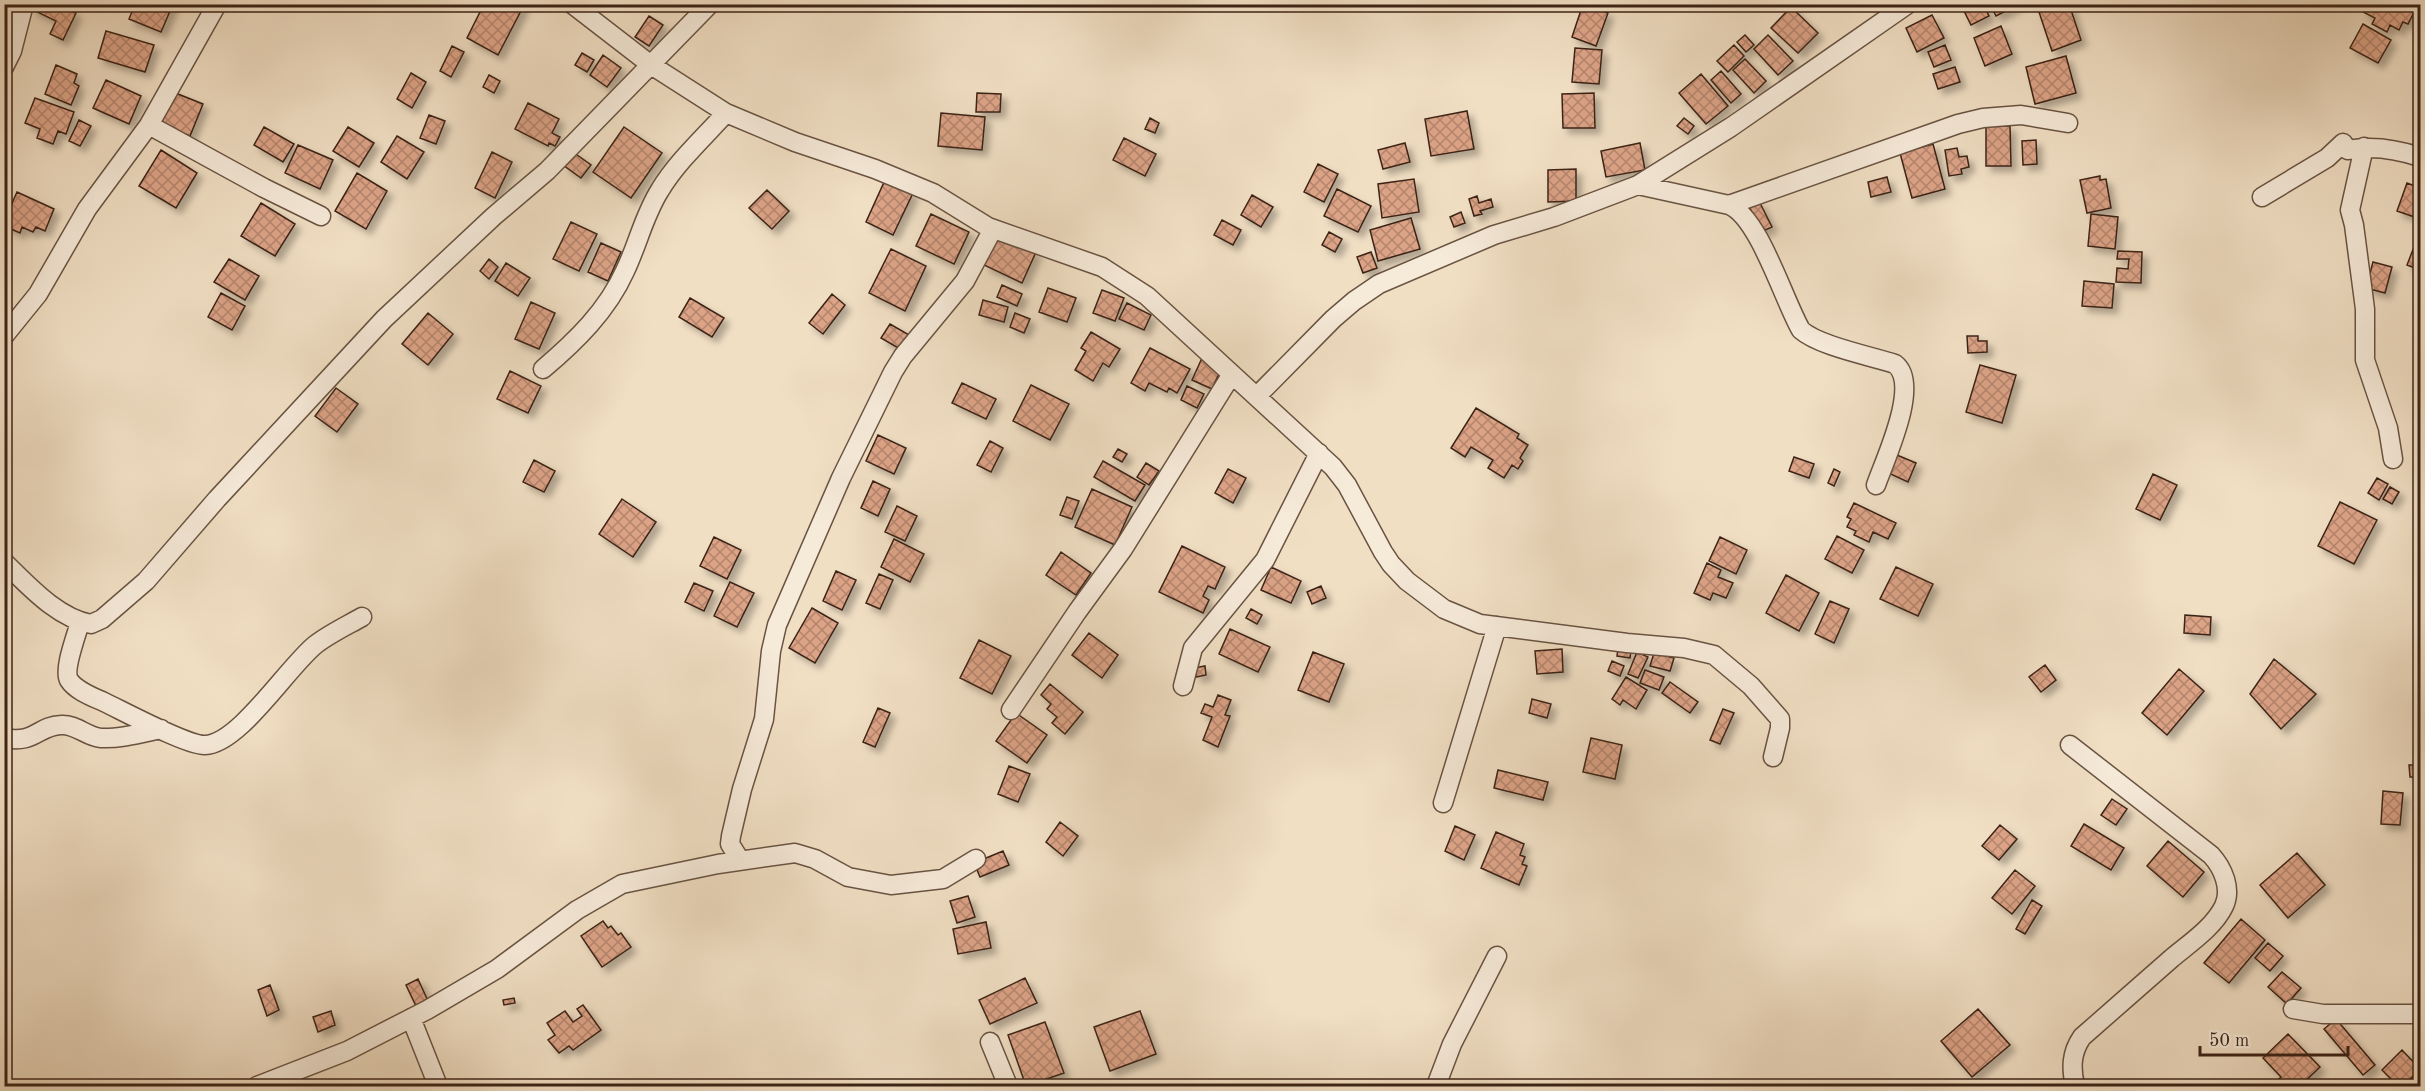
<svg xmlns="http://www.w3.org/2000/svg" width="2425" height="1091" font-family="'Old Standard TT',serif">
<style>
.building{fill:url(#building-cross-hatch);stroke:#3c2417;stroke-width:1.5;filter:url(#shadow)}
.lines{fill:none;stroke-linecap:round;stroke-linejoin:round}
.minor-casing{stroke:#695342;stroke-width:21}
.minor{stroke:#f6ead9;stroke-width:18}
</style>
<defs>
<pattern id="building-cross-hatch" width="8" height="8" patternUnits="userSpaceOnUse" patternTransform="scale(1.5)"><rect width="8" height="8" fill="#dca387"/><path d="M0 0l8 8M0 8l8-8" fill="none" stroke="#b4856d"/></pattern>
<filter id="shadow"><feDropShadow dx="5.5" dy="5.5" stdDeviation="3" flood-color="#0004"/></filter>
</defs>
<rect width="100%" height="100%" fill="#f1dfc4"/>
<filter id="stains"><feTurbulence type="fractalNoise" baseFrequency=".00333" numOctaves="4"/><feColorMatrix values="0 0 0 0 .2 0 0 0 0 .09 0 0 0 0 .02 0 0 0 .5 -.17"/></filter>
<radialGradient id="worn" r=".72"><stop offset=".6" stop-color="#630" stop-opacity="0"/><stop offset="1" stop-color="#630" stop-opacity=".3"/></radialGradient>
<path class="building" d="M 33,4 L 58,4 L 76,13 L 63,40 L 50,34 L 56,21 L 31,9 Z
M 135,4 L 173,4 L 161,32 L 129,19 Z
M 484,4 L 524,5 L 498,55 L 467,38 Z
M 1583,4 L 1608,13 L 1596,46 L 1572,37 Z
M 1975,4 L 1983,4 L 1989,16 L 1971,25 L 1964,11 Z
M 1990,4 L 2019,4 L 1996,16 Z
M 2051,4 L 2069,4 L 2081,40 L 2052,51 L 2038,9 Z
M 2368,4 L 2418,4 L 2408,24 L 2403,22 L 2399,30 L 2390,25 L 2387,32 L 2372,24 L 2375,18 L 2363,12 Z
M 1791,7 L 1818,33 L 1798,53 L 1771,28 Z
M 1932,15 L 1944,38 L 1917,52 L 1906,28 Z
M 649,16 L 663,25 L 649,46 L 635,37 Z
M 2363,24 L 2391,40 L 2378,63 L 2350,48 Z
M 2001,26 L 2012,54 L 1985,66 L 1974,38 Z
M 106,31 L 154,45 L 145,72 L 98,58 Z
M 1745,35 L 1754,45 L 1746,52 L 1737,42 Z
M 1768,35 L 1793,61 L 1778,75 L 1754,49 Z
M 1734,45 L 1744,56 L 1728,72 L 1717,61 Z
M 1945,45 L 1951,60 L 1934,67 L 1928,52 Z
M 452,46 L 464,52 L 451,77 L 440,71 Z
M 1575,48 L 1602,50 L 1599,84 L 1572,82 Z
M 582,53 L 594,60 L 587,72 L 575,65 Z
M 603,55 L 621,68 L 607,87 L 590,75 Z
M 2066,56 L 2076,93 L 2035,104 L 2026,67 Z
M 1745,59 L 1766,81 L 1754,93 L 1733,70 Z
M 56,65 L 77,74 L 74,83 L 79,86 L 71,105 L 45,94 Z
M 1955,67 L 1960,82 L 1938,89 L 1933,74 Z
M 1721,71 L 1741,94 L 1731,103 L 1711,80 Z
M 411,73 L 426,82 L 412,108 L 397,99 Z
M 1701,74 L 1728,106 L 1706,124 L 1679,93 Z
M 489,75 L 500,81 L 494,93 L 483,87 Z
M 106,80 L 141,96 L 129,124 L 93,108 Z
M 173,92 L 203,104 L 190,136 L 160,124 Z
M 977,93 L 1001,94 L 1000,112 L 976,112 Z
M 1594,93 L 1595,128 L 1563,128 L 1562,94 Z
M 35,98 L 74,112 L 66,134 L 58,131 L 53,144 L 37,138 L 40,129 L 25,123 Z
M 528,103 L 559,119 L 552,133 L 560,137 L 555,146 L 549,143 L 548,146 L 515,129 Z
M 1467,111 L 1474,149 L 1431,156 L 1425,119 Z
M 941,113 L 985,117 L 982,150 L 938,146 Z
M 429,115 L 445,121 L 436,144 L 420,138 Z
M 1150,118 L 1159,123 L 1155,133 L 1145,129 Z
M 1684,118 L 1694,126 L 1688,134 L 1677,126 Z
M 79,120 L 91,126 L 80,146 L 69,141 Z
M 1986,126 L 2010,126 L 2011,166 L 1986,166 Z
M 264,127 L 294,144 L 283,162 L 254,145 Z
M 348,127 L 374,143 L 359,167 L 333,151 Z
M 624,127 L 662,153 L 631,198 L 593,172 Z
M 397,136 L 424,152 L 407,179 L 381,162 Z
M 1124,138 L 1156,154 L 1145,176 L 1113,160 Z
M 2036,140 L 2037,164 L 2023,165 L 2022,141 Z
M 1405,143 L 1410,162 L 1383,169 L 1378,150 Z
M 1640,143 L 1645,170 L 1606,177 L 1601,151 Z
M 1933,144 L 1945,189 L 1912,198 L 1900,153 Z
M 298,145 L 333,160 L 320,189 L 285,173 Z
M 1957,148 L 1959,157 L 1967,156 L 1969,167 L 1961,169 L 1962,174 L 1949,176 L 1945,150 Z
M 161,150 L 197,173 L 176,208 L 139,186 Z
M 492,152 L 512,162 L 495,198 L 475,188 Z
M 573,152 L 591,165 L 581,178 L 563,165 Z
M 1318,164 L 1338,174 L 1324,202 L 1304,192 Z
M 1576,169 L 1576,201 L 1548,202 L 1548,170 Z
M 357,173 L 387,191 L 366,229 L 335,211 Z
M 2100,176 L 2100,180 L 2106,179 L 2111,208 L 2087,213 L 2080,180 Z
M 1887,177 L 1891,192 L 1871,197 L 1868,182 Z
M 1414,179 L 1419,212 L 1382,218 L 1378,184 Z
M 885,180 L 913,193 L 893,235 L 866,222 Z
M 2407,183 L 2420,188 L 2420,219 L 2397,211 Z
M 1337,189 L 1371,206 L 1358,232 L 1324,216 Z
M 767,190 L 789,211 L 772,229 L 749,208 Z
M 17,192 L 54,209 L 45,231 L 36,227 L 33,232 L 22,227 L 20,233 L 4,226 L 4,221 Z
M 1252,195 L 1273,207 L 1261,227 L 1241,215 Z
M 1477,196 L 1479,203 L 1491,199 L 1493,207 L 1480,211 L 1482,214 L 1474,216 L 1469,199 Z
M 1759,201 L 1772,227 L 1761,232 L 1749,206 Z
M 261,203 L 295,224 L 275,256 L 241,236 Z
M 1461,212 L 1465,223 L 1454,227 L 1450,217 Z
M 931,214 L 969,232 L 954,264 L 916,246 Z
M 2091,214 L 2118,217 L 2115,249 L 2088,246 Z
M 1411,218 L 1420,249 L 1378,261 L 1370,230 Z
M 1222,220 L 1241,230 L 1233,245 L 1214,235 Z
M 571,222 L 597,234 L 579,271 L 553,259 Z
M 1329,232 L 1342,239 L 1335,252 L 1322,245 Z
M 998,234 L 1036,252 L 1022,283 L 984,265 Z
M 601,243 L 621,252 L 608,281 L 588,272 Z
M 2414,247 L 2420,249 L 2420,270 L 2407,265 Z
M 891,249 L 926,266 L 905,311 L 869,293 Z
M 2118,251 L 2142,252 L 2141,283 L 2116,282 L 2117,268 L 2128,269 L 2129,259 L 2117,259 Z
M 1371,252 L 1377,268 L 1363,273 L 1357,257 Z
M 229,259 L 259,276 L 245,300 L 214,282 Z
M 489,259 L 498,267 L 489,279 L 480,271 Z
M 2373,262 L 2392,267 L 2385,293 L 2366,288 Z
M 506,263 L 530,278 L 518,296 L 495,281 Z
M 2084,281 L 2114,284 L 2112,308 L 2082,306 Z
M 1002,285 L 1022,294 L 1017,306 L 997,297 Z
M 1048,288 L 1076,298 L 1067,322 L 1039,312 Z
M 1102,290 L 1124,298 L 1115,321 L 1093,313 Z
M 221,293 L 245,306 L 232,330 L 208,317 Z
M 832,294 L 845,305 L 823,334 L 809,323 Z
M 690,298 L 724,318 L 712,337 L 679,317 Z
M 983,300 L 1008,307 L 1004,322 L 979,315 Z
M 531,302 L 555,313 L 539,349 L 515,339 Z
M 1127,303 L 1151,315 L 1144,330 L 1119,319 Z
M 428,313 L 453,334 L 428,365 L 402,344 Z
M 1015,313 L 1030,319 L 1024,333 L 1010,327 Z
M 890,324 L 909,335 L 900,349 L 881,338 Z
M 1091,332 L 1120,349 L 1109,367 L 1103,363 L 1093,381 L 1075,370 L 1086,351 L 1081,348 Z
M 1967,336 L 1978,336 L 1978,341 L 1987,341 L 1987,352 L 1968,353 Z
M 1150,348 L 1190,369 L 1177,393 L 1169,388 L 1167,392 L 1149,383 L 1145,391 L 1131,383 Z
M 1202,358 L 1222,367 L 1212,389 L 1192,380 Z
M 1980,365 L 2016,375 L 2002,423 L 1966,412 Z
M 510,371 L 541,386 L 528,413 L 497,399 Z
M 962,383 L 996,399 L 986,419 L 952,403 Z
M 1031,385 L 1069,404 L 1050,440 L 1013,421 Z
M 1187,386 L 1204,394 L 1197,408 L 1181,400 Z
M 336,388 L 358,404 L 337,432 L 315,416 Z
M 1476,408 L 1519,434 L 1517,438 L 1528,445 L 1520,458 L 1523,461 L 1518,469 L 1512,465 L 1504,478 L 1488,468 L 1493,460 L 1471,447 L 1465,457 L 1451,448 Z
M 878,435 L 906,448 L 894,474 L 866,461 Z
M 990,441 L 1003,448 L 991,472 L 977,465 Z
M 1118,449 L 1127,454 L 1122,462 L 1113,457 Z
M 1892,453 L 1916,463 L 1908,482 L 1884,471 Z
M 1794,457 L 1814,464 L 1809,478 L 1789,471 Z
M 534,460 L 555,471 L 544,492 L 523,482 Z
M 1103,461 L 1145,485 L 1135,501 L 1094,477 Z
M 1146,463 L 1159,471 L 1149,485 L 1137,477 Z
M 1228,469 L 1246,478 L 1233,503 L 1215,493 Z
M 1834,469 L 1840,472 L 1834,486 L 1828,483 Z
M 2153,474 L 2177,485 L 2160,520 L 2136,509 Z
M 2377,478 L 2388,484 L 2379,500 L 2368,493 Z
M 873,481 L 890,489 L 878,516 L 861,508 Z
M 2390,487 L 2399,492 L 2392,504 L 2383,499 Z
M 1092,489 L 1132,507 L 1115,545 L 1075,527 Z
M 1067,497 L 1079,501 L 1072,519 L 1060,515 Z
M 622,499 L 656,522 L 633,557 L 599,534 Z
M 2340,502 L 2377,520 L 2354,564 L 2318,546 Z
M 1854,503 L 1896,523 L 1888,539 L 1873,532 L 1869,542 L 1854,535 L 1856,531 L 1847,527 L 1851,519 L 1847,517 Z
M 897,506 L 917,516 L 905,541 L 885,532 Z
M 1837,536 L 1864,550 L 1852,573 L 1825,559 Z
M 714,537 L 741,550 L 727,579 L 700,566 Z
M 1720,537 L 1747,550 L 1736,574 L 1709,561 Z
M 894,539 L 924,554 L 910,582 L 881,567 Z
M 1182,546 L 1225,567 L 1215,589 L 1208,586 L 1203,596 L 1209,600 L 1203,613 L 1159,592 Z
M 1061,552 L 1091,573 L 1076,595 L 1046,575 Z
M 1707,563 L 1721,570 L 1718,577 L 1733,583 L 1726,598 L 1713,593 L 1710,600 L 1694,593 Z
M 1271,567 L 1301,581 L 1291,603 L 1261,590 Z
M 1896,567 L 1933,584 L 1918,616 L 1880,599 Z
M 836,571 L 856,580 L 842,610 L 823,601 Z
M 879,574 L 893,580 L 880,609 L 866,603 Z
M 1786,575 L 1819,593 L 1799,631 L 1766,613 Z
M 730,582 L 754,593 L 737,627 L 714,616 Z
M 694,583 L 713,591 L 704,611 L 685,602 Z
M 1321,586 L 1326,598 L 1312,604 L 1307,592 Z
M 1830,601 L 1849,609 L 1834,643 L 1815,634 Z
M 812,608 L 838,623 L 815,663 L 789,648 Z
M 1251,609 L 1262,615 L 1257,624 L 1246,618 Z
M 2185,615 L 2211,617 L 2210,635 L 2184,633 Z
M 1230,629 L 1270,647 L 1258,672 L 1219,654 Z
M 1089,633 L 1118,655 L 1102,678 L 1072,655 Z
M 979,640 L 1011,656 L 992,694 L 960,678 Z
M 1618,648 L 1631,650 L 1630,658 L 1617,656 Z
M 1562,649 L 1563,672 L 1537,674 L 1535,651 Z
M 1313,652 L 1344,664 L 1329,702 L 1298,690 Z
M 1637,652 L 1648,657 L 1638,678 L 1628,674 Z
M 1654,653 L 1674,658 L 1670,671 L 1650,666 Z
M 2274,659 L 2316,694 L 2281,729 L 2250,694 Z
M 1612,661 L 1624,666 L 1620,676 L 1608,671 Z
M 2045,665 L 2056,680 L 2041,692 L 2029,677 Z
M 1205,666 L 1206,675 L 1196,677 L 1194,668 Z
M 2179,669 L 2204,691 L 2167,735 L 2142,713 Z
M 1645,670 L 1664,677 L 1659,690 L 1640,683 Z
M 1626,677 L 1647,690 L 1636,709 L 1623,700 L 1620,705 L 1612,699 Z
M 1670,682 L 1698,702 L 1690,713 L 1662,693 Z
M 1050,684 L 1083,712 L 1065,734 L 1052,723 L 1057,717 L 1047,709 L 1051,704 L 1041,695 Z
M 1218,695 L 1231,700 L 1225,715 L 1230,716 L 1218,747 L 1203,740 L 1212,717 L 1201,713 L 1205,704 L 1213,707 Z
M 1532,699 L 1551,704 L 1547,718 L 1529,713 Z
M 878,708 L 890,713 L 875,747 L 863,742 Z
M 1723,709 L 1734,713 L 1720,744 L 1710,740 Z
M 1016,713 L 1047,735 L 1027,763 L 996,741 Z
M 1591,738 L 1622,745 L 1615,779 L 1583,772 Z
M 2409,765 L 2420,765 L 2420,777 L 2410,777 Z
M 1009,766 L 1030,774 L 1018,802 L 998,794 Z
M 1498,770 L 1548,782 L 1543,800 L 1494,788 Z
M 2383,791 L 2403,793 L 2400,825 L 2381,824 Z
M 2112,799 L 2127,809 L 2116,825 L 2101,815 Z
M 1060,822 L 1078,836 L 1063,856 L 1046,842 Z
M 2084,824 L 2124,848 L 2111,870 L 2071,846 Z
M 2000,825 L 2017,839 L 1999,860 L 1982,846 Z
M 1455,826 L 1475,835 L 1464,860 L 1445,851 Z
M 1496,832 L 1524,844 L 1520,855 L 1525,857 L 1522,864 L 1527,866 L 1519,885 L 1481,868 Z
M 2168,841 L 2204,872 L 2183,897 L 2147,866 Z
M 1003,851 L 1009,865 L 980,877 L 974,863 Z
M 2297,853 L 2325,885 L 2288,918 L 2260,885 Z
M 2015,870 L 2035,886 L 2012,914 L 1992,898 Z
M 968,896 L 975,917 L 957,923 L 950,901 Z
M 2032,900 L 2042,906 L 2025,934 L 2016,929 Z
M 2241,919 L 2265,940 L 2229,983 L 2204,963 Z
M 603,921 L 608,928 L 611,926 L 618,935 L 621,933 L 631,947 L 602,967 L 581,936 Z
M 986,922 L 991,948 L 958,954 L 953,929 Z
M 2268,943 L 2283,956 L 2270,971 L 2255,958 Z
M 2282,972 L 2301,988 L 2287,1004 L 2268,987 Z
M 1025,978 L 1037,1003 L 990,1024 L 979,1000 Z
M 418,979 L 428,1001 L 416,1006 L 406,985 Z
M 270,985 L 279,1010 L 267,1016 L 258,990 Z
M 514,998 L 515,1003 L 504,1005 L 503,1000 Z
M 583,1005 L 601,1030 L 573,1050 L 569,1046 L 559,1053 L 548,1040 L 555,1035 L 547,1023 L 565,1011 L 573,1022 L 582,1016 L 577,1009 Z
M 1978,1009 L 2010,1045 L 1972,1077 L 1941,1041 Z
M 331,1011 L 335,1025 L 318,1032 L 313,1017 Z
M 1140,1011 L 1156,1054 L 1110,1071 L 1094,1027 Z
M 2336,1019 L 2375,1065 L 2363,1075 L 2324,1029 Z
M 1045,1022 L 1064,1073 L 1026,1086 L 1008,1035 Z
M 2288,1034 L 2320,1067 L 2300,1086 L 2281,1086 L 2276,1082 L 2281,1077 L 2263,1058 Z
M 2402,1050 L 2420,1069 L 2403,1086 L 2398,1086 L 2382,1070 Z
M 2420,1076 L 2420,1086 L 2409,1086 L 2408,1085 Z"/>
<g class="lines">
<defs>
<path id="minor" d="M 572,4 L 651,65 L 726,113 L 795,142 L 875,169 L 933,193 L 988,227 L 1102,267 L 1147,296 L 1333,467 L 1347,485 L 1383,552 L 1391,564 L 1407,581 L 1444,609 L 1480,624 L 1627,643 L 1684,648 L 1714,655 L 1751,686 L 1780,719 L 1780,728 L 1773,757
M 4,67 L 12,51 L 24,4
M 149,125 L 264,188 L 321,216
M 2364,147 L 2350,210 L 2354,225 L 2365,309 L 2365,360 L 2388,428 L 2393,459
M 1638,185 L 1729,205 C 1759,217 1784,301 1801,330 C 1819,346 1871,356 1895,364 C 1921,384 1885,459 1876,485
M 2262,197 L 2327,158 L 2343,143 L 2348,150 C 2373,145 2396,149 2420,157
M 1729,205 L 1958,124 L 1983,118 L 2021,115 L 2068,123
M 4,336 L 38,294 L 87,209 L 149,125 L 217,4
M 543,369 C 576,341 607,311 625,271 C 638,244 644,215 660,190 C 677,162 704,137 726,113
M 1257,396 L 1333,319 L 1354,301 L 1379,284 L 1494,235 L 1554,217 L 1638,185 L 1731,127 L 1908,4
M 4,562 C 28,585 57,618 91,624 L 102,619 L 146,581 L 217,499 L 384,319 L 494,216 L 547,171 L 710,4
M 80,622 C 77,634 63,669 69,680 C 76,691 93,697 104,702 C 123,711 188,746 205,745 C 239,744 287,668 315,645 C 329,634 346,626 362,617
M 1183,686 L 1193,648 L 1265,560 L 1319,453
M 1011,710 L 1077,612 L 1123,549 L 1232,374
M 4,738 C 36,744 37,726 61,725 C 76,724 87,737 101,738 C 120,739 142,733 161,729
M 2070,745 L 2211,855 C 2223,868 2232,889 2224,906 C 2214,927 2190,943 2172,958 C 2142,984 2112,1011 2082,1037 C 2071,1053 2071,1068 2075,1086
M 1443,803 L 1497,626
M 740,860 L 730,844 L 731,836 L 742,789 L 764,719 L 771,651 L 777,625 L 841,478 L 893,372 L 903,356 L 965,281 L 993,229
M 2293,1009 L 2323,1014 L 2420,1014
M 411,1018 L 438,1086
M 990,1042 L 1008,1086
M 257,1086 L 347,1051 L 427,1010 L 497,969 L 577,910 L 622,884 L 718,864 L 795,853 L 815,859 L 848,877 L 891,885 L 943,879 L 976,859
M 1436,1086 L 1452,1044 L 1497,956"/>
</defs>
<use href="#minor" class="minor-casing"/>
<use href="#minor" class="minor"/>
</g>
<rect width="2425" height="1091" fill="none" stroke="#f1dfc4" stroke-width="24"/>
<rect x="6" y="6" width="2413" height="1079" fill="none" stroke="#3c2417" stroke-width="3"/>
<rect x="12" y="12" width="2401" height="1067" fill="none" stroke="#3c2417" stroke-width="1.5"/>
<path d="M2200 1046v9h148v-9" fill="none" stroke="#3c2417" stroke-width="3"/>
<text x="2209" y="1046" font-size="18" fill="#3c2417" stroke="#f6ead9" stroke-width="4.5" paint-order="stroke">50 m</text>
<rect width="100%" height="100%" filter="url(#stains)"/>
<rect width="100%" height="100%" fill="url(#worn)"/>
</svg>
